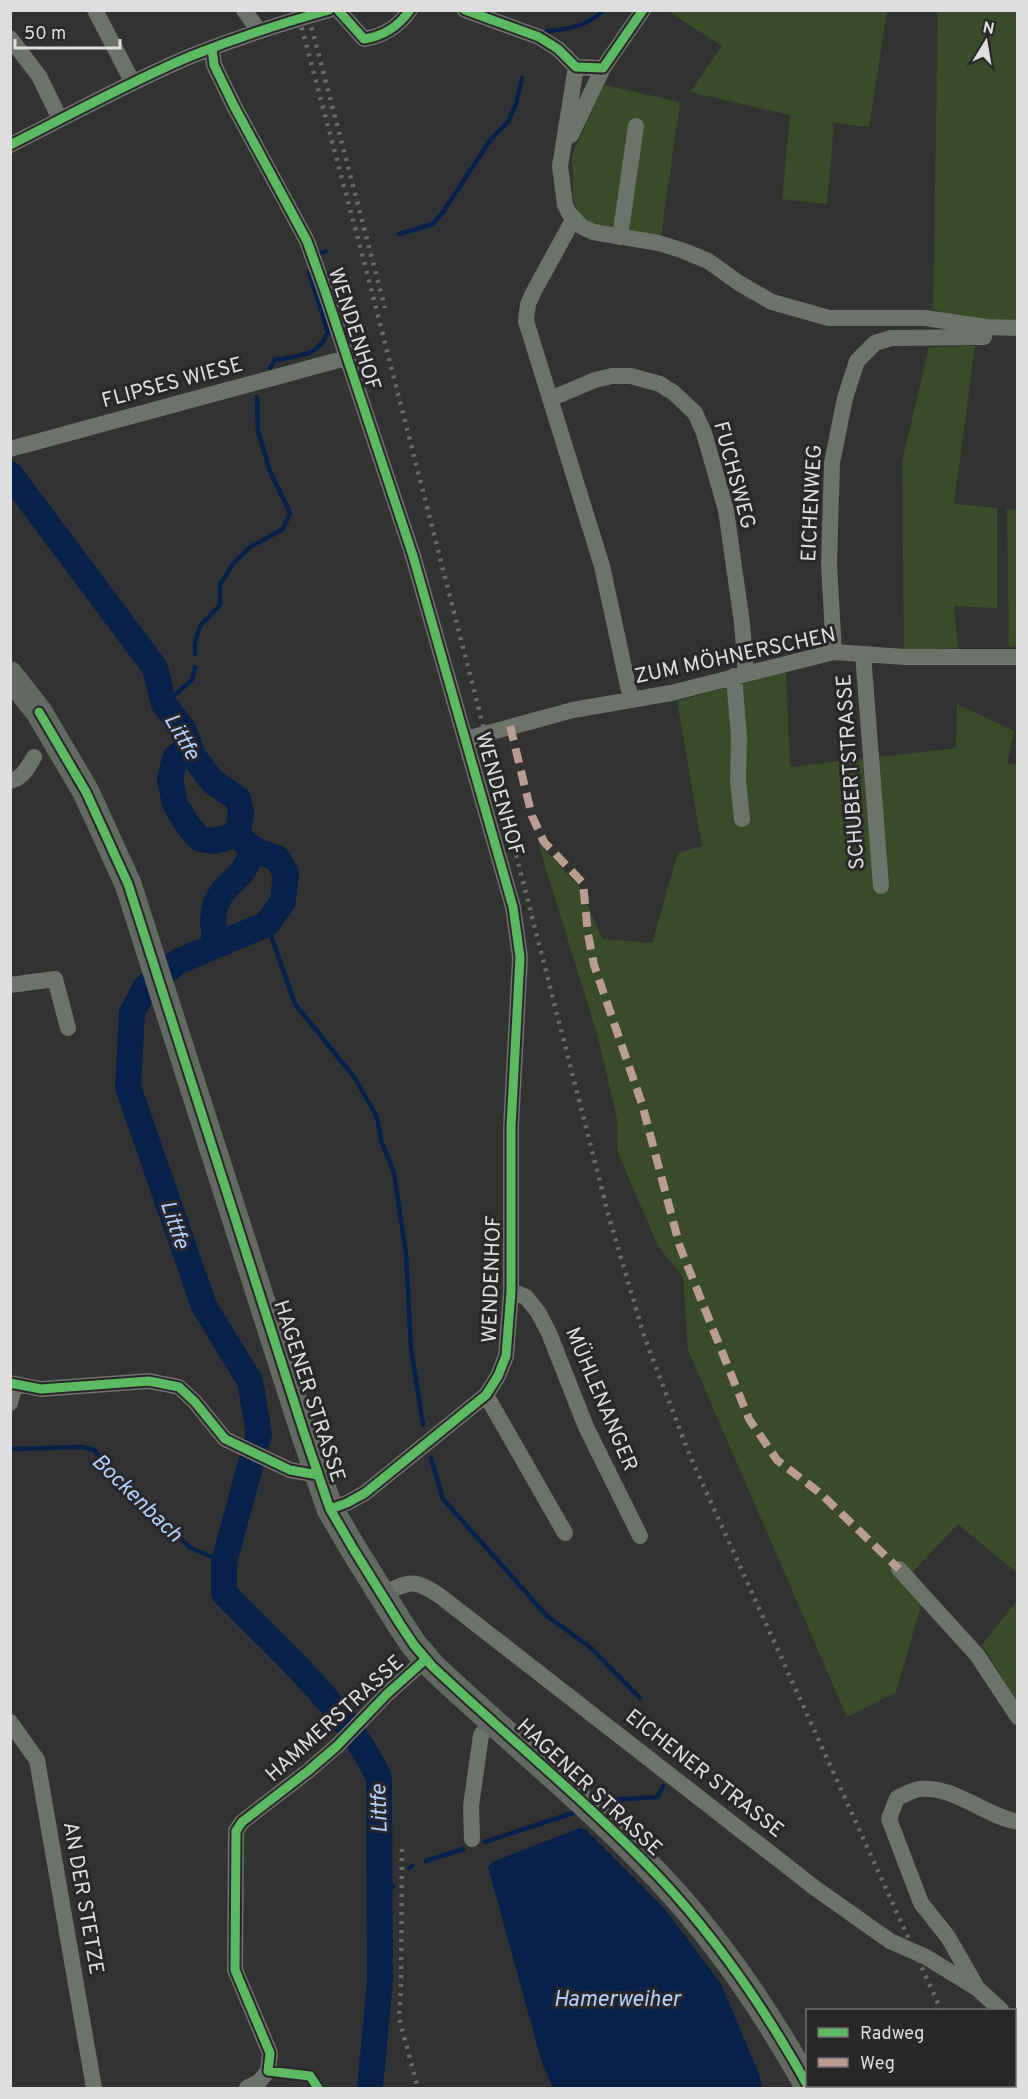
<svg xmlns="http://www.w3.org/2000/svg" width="1028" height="2099" font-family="Overpass,sans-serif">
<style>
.green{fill:#3a4b29}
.water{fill:#07214a}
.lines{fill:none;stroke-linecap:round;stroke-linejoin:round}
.stream{stroke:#07214a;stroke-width:4.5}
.river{stroke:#07214a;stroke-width:26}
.minor{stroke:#6d726b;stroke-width:16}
.primary{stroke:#656963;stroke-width:27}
.rail{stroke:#6a6c69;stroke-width:4.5;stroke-dasharray:3 6;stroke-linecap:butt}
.quiet{stroke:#b99d93;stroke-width:8;stroke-dasharray:15 8;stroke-linecap:butt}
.cycleway-casing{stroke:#2a272a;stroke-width:13}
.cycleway{stroke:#5cba63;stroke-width:9}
.labels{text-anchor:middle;stroke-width:6;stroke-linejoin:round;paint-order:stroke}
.street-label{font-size:21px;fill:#dfdddf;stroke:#2a272a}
.water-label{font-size:22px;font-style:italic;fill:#b2cffd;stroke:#2a272a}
</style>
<rect width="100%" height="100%" fill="#333233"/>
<path class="green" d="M 668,11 L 887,11 L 869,127 L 834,123 L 827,204 L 782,199 L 790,115 L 690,92 L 722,46 Z
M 938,11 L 1017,11 L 1017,335 L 933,309 Z
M 604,85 L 680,102 L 661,235 L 594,225 L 579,215 L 573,197 L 572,155 Z
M 975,346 L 954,504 L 997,508 L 997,608 L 954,606 L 958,648 L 904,650 L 902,462 L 929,347 Z
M 1007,509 L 1017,510 L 1017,646 L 1009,646 Z
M 786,672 L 790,767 L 956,748 L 957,704 L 1014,731 L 1007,764 L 1018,764 L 1017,1573 L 958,1524 L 904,1581 L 922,1602 L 896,1692 L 847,1717 L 688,1350 L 683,1277 L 658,1246 L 618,1153 L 617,1118 L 597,1034 L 538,843 L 580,887 L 602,939 L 652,943 L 678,853 L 702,846 L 677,701 Z
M 1017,1600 L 1017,1701 L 982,1645 Z"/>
<path class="water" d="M 580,1828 L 586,1830 L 664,1908 L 721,1984 L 759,2074 L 762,2088 L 553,2088 L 542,2063 L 488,1867 L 492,1862 Z"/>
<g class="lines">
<path class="stream" d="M 547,31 C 568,29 587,27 603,10
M 399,234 L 433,224 L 443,212 L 491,139 L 508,122 L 516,104 L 522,78
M 318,254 L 326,251
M 270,368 L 275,360 C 300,355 317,358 328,332 L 309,272
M 195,654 L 195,643 L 200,626 L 220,605 L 220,585 L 233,564 L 250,547 L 283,529 L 290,513 L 270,471 L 258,431 L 257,397
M 164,704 L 192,680 L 195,667
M 267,924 L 295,1004 L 354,1077 L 377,1117 L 381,1140 L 394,1173 L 406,1254 L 411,1348 L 423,1425
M 10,1449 L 82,1447 L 94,1450 L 162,1523 L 191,1548 L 224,1562
M 431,1458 L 443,1499 L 547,1616 L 590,1647 L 640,1698
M 598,1804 L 609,1800 L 657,1797 L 663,1786
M 485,1842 L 579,1811
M 426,1861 L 463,1849
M 409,1868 L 412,1866
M 379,1901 L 393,1886"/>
<path class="river" d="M 10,474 L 155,668 L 164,704 L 183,729 L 193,756 L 212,781 L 238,799 L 241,814 L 237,835 L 254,850 L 277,858 L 286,873 L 283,901 L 267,924 L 177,962 L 145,988 L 132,1013 L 128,1087 L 204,1306 L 250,1381 L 259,1434 L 224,1562 L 224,1593 C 279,1650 345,1705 379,1778 L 380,1981 L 370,2088
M 189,747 L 175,758 L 170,779 L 175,804 L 189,827 L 200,839 L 214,841 L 237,835
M 215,946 L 213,920 L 215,906 L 222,892 L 243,871 L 254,850"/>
<path class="minor" d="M 95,10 L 133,83
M 244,10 L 259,31
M 338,10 L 364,39 C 384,36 398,27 410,10
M 465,10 L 539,37 L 558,49 L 576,67
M 10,38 L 39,76 L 60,119
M 212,48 L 214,65 L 234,106 L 307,241 L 326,294 L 413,556 L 513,907 L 520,957 L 511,1127 L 511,1291 L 506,1356 L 498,1376 L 486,1395 L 365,1493 L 347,1503 L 330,1509
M 576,67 L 560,166 L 565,205 L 569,213 L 581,226 L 593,232 L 659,243 L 684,251 L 708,261 L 739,283 L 772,302 L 829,318 L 925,318 L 986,327 L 1018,328
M 576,67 L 603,68 L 643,10
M 571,135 L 603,68
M 10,145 C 70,115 129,82 191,56 C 236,38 282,23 329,10
M 573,220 L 534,291 L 528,304 L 526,321 L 602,566 L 631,700
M 620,237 L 636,126
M 550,399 L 595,380 L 612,376 L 631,376 L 660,384 L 674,393 L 695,413 L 704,433 L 726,510 L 742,623 L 746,673
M 10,449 L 346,358
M 834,652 L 829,564 L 832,463 L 845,398 L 857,361 L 875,343 L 891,338 L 984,337 L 986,327
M 863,654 L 881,886
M 734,676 L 739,738 L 738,780 L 742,819
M 466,739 L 573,710 L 671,693 L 834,652 L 905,657 L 1018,657
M 10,781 C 23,778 28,767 34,757
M 10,985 L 55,979 L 68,1028
M 511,1291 L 526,1297 L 538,1312 L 549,1333 L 586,1427 L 640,1536
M 10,1383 L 41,1389 L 149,1381 L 179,1387 L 195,1402 L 225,1439 L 290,1470 L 318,1475
M 486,1395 L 565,1533
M 10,1403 L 15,1384
M 899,1569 L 977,1655 L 1018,1717
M 382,1594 C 411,1581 413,1578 440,1596 L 815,1888 L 890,1941 L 926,1957 L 978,1989 L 1001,2010
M 10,1722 L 37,1760 L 94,2088
M 472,1839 L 471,1806 L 481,1735 L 493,1721
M 976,1986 L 948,1937 L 921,1903 L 889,1819 L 897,1798 C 904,1795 912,1790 920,1789 C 953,1785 985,1816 1018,1822
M 1014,2023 L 1018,2026
M 247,2088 L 259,2082 L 268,2071 L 270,2053 L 235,1970 L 236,1831 L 242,1822 L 308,1771 L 337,1746 L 387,1694 L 426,1659"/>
<path class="primary" d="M 10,675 L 39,712 L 86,792 L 128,884 L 305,1436 L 330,1509 L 354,1550 L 400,1624 L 414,1645 L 432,1666 C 507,1737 588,1802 659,1877 C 719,1941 767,2012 809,2088"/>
<path class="rail" d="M 297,10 L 366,269 L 609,1217 L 644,1336 L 690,1456 L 941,2010
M 307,10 L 385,308
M 402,1849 L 401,1988 L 399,2018 L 418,2088
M 984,2086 L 986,2088"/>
<path class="quiet" d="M 510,726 L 532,816 L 544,842 L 583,883 L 588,934 L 594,965 L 642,1104 L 680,1247 L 749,1419 L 777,1460 L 820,1493 L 899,1569"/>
<defs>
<path id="cycleway" d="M 338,10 L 364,39 C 384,36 398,27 410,10
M 465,10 L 539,37 L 558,49 L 576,67 L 603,68 L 643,10
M 212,48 L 214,65 L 234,106 L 307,241 L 326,294 L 413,556 L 513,907 L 520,957 L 511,1127 L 511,1291 L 506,1356 L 498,1376 L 486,1395 L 365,1493 L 347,1503 L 330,1509
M 10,145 C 70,115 129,82 191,56 C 236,38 282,23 329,10
M 39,712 L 86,792 L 128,884 L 305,1436 L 330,1509 L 354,1550 L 400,1624 L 414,1645 L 432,1666 C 507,1737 588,1802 659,1877 C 719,1941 767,2012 809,2088
M 10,1383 L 41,1389 L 149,1381 L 179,1387 L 195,1402 L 225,1439 L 290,1470 L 318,1475
M 318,2088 L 310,2076 L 268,2071 L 270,2053 L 235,1970 L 236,1831 L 242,1822 L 308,1771 L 337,1746 L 387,1694 L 426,1659"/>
</defs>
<use href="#cycleway" class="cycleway-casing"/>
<use href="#cycleway" class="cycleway"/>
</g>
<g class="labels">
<g class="street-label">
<text transform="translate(355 329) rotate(72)" y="7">WENDENHOF</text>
<text transform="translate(172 382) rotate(-15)" y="7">FLIPSES WIESE</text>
<text transform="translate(735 475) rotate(75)" y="7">FUCHSWEG</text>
<text transform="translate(811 503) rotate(-87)" y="7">EICHENWEG</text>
<text transform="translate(735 655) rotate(-12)" y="7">ZUM MÖHNERSCHEN</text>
<text transform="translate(850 772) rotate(-94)" y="7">SCHUBERTSTRASSE</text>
<text transform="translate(500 794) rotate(74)" y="7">WENDENHOF</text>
<text transform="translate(491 1279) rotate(-88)" y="7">WENDENHOF</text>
<text transform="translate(310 1391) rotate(72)" y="7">HAGENER STRASSE</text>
<text transform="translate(602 1399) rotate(67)" y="7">MÜHLENANGER</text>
<text transform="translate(334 1718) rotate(-42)" y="7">HAMMERSTRASSE</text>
<text transform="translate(705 1773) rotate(38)" y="7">EICHENER STRASSE</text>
<text transform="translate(590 1787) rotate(43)" y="7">HAGENER STRASSE</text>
<text transform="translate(84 1898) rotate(80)" y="7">AN DER STETZE</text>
</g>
<g class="water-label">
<text transform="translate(183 736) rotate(60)" y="8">Littfe</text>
<text transform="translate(176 1224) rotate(71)" y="8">Littfe</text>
<text transform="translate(138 1497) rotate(44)" y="8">Bockenbach</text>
<text transform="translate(378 1809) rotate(-92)" y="8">Littfe</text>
<text x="617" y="2006">Hamerweiher</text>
</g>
</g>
<rect width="1028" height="2099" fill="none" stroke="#dfdddf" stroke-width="24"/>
<rect x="806" y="2009" width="210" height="78" fill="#2a272a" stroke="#727072" stroke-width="1.5"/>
<rect x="818" y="2028" width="30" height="9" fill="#5cba63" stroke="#727072" stroke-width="1.5"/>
<text x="860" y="2039" font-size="18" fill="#dfdddf">Radweg</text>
<rect x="818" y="2058" width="30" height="9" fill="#b99d93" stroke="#727072" stroke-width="1.5"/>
<text x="860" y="2069" font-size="18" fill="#dfdddf">Weg</text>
<g transform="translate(986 42) rotate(11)" stroke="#2a272a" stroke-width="4.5" paint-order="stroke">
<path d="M0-4.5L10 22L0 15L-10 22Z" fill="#dfdddf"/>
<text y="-9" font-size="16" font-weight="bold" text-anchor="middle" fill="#dfdddf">N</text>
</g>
<path d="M15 39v9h105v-9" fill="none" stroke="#dfdddf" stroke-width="3"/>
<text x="24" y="39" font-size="18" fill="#dfdddf" stroke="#2a272a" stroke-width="4.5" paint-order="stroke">50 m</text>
</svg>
